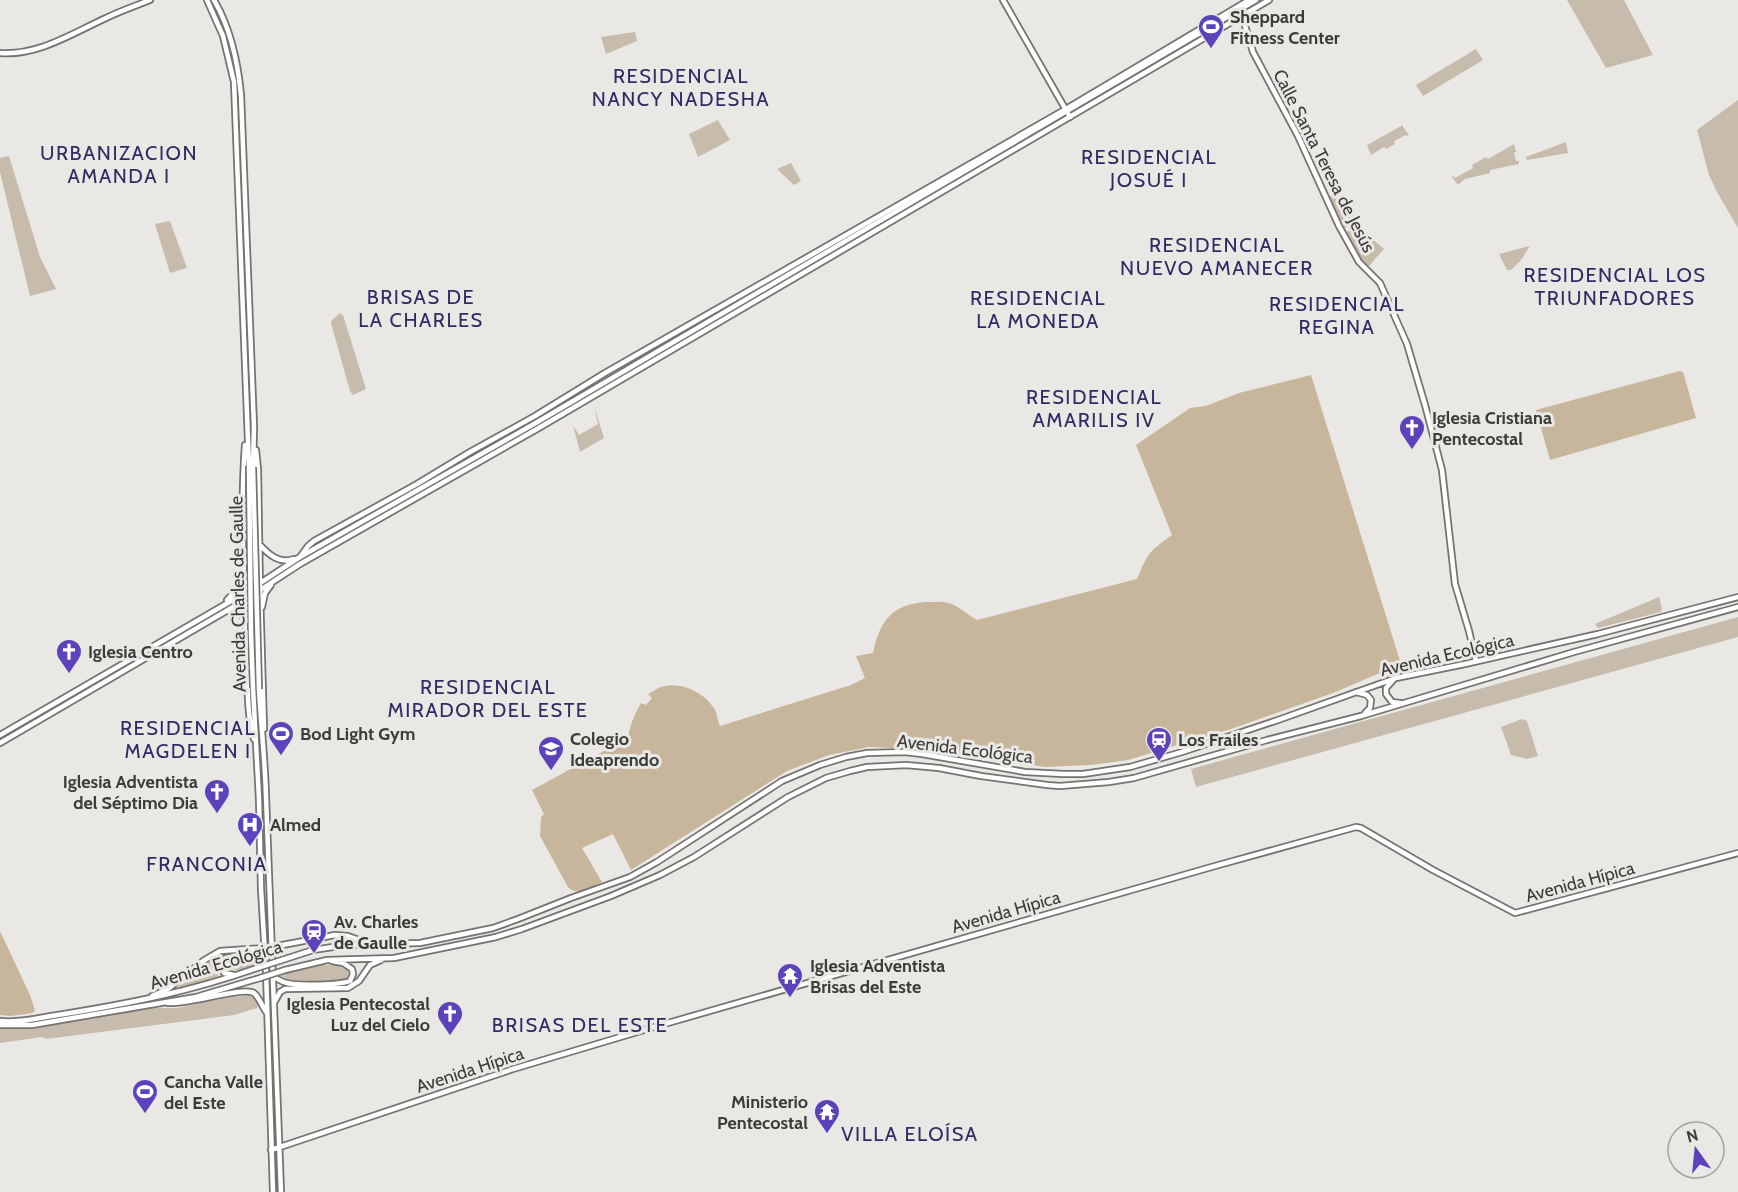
<svg xmlns="http://www.w3.org/2000/svg" width="1738" height="1192" font-family="Cabin,sans-serif">
<style>
.green{fill:#c7bbab}
.forest{fill:#c8b69c}
.lines{fill:none;stroke-linecap:round;stroke-linejoin:round}
.secondary-casing{stroke:#757370;stroke-width:8}
.primary-casing{stroke:#757370;stroke-width:8}
.secondary{stroke:#fff;stroke-width:4.5}
.primary{stroke:#fff;stroke-width:4.5}
.primary-bridge-casing{stroke:#757370;stroke-width:8;stroke-linecap:butt}
.primary-bridge{stroke:#fff;stroke-width:4.5}
.labels{text-anchor:middle;stroke-width:6;stroke-linejoin:round;paint-order:stroke}
.poi-label{font-size:18px;font-weight:bold;fill:#3d3c3b;stroke:#eae8e4;text-anchor:start}
.street-label{font-size:18px;fill:#3d3c3b;stroke:#eae8e4}
.neighbourhood-label{font-size:20px;letter-spacing:1.5px;fill:#332a65;stroke:#eae8e4}
</style>
<rect width="100%" height="100%" fill="#eae8e4"/>
<path class="green" d="M 1567,0 L 1624,0 L 1653,55 L 1606,68 Z
M 635,32 L 637,41 L 606,54 L 601,37 Z
M 1476,49 L 1483,60 L 1423,96 L 1416,85 Z
M 1738,100 L 1738,228 L 1717,192 L 1709,175 L 1697,130 Z
M 718,120 L 730,140 L 698,157 L 689,134 Z
M 1403,125 L 1403,127 L 1409,135 L 1407,136 L 1406,135 L 1394,141 L 1395,144 L 1386,149 L 1384,147 L 1371,155 L 1367,145 Z
M 1566,142 L 1568,153 L 1527,160 L 1526,157 Z
M 1514,144 L 1516,152 L 1514,152 L 1516,161 L 1519,161 L 1519,164 L 1490,170 L 1490,173 L 1465,179 L 1458,185 L 1452,177 L 1453,176 L 1455,178 L 1473,168 L 1472,165 L 1486,157 L 1488,159 Z
M 9,156 L 40,257 L 56,289 L 30,296 L 0,172 L 0,158 Z
M 791,163 L 801,181 L 794,185 L 777,169 Z
M 1337,191 L 1349,211 L 1358,221 L 1343,229 L 1329,198 Z
M 170,221 L 187,268 L 170,273 L 155,224 Z
M 1360,225 L 1369,236 L 1384,249 L 1368,267 L 1360,260 L 1345,233 Z
M 1530,246 L 1521,260 L 1511,270 L 1507,270 L 1499,254 Z
M 340,313 L 343,315 L 366,389 L 353,395 L 350,391 L 331,323 L 332,320 Z
M 594,406 L 604,438 L 580,452 L 573,425 L 579,435 L 598,424 Z
M 1659,597 L 1662,609 L 1661,612 L 1598,628 L 1595,624 Z
M 1738,617 L 1738,637 L 1196,787 L 1191,769 Z
M 1522,719 L 1527,721 L 1538,756 L 1527,759 L 1511,755 L 1501,727 Z
M 223,954 L 226,955 L 218,965 L 218,976 L 203,982 L 176,989 L 206,964 Z
M 250,959 L 257,961 L 258,964 C 249,967 236,975 228,966 L 231,961 Z
M 315,965 L 336,965 L 348,970 C 350,976 347,979 342,980 L 294,982 L 280,975 Z
M 249,995 L 255,998 L 259,1004 L 257,1008 L 234,1015 L 46,1039 L 42,1037 L 0,1043 L 0,1027 L 27,1028 L 149,1008 L 177,1008 L 214,1000 Z"/>
<path class="forest" d="M 1680,371 L 1683,372 L 1684,375 L 1696,418 L 1550,460 L 1536,410 Z
M 1311,375 L 1401,664 L 1333,693 L 1231,729 L 1128,760 L 1091,765 L 1045,767 L 927,749 L 869,747 L 829,755 L 787,771 L 631,870 L 613,834 L 582,848 L 602,882 C 591,887 577,897 568,887 L 540,836 L 541,817 L 544,814 L 532,790 L 628,738 C 630,725 634,715 641,703 L 646,705 L 652,698 L 648,694 C 652,692 657,688 661,687 C 681,680 708,694 716,712 C 717,716 718,722 720,726 L 851,685 L 865,678 L 856,656 L 873,653 C 880,621 891,605 925,602 C 933,602 942,601 949,603 C 959,606 968,615 977,620 L 1137,579 C 1148,552 1149,552 1172,535 L 1136,445 L 1190,408 L 1206,406 L 1239,393 Z
M 0,931 L 30,995 L 35,1010 L 33,1013 L 11,1016 L 0,1015 Z"/>
<g class="lines">
<defs>
<path id="secondary" d="M 1003,0 L 1070,117
M 1242,16 L 1253,52 L 1298,136 L 1339,226 L 1359,262 L 1380,283 L 1407,344 L 1425,405 L 1442,470 L 1455,584 L 1469,631 L 1476,661
M 0,53 C 38,56 73,33 106,18 C 120,11 135,6 150,0
M 300,557 L 308,546 L 314,541 L 417,484 L 470,452 L 535,416 L 605,373 L 1066,109 L 1249,0
M 271,1150 L 513,1069 L 654,1027 L 1215,866 L 1356,827 L 1361,828 L 1433,870 L 1515,913 L 1738,853"/>
<path id="primary" d="M 207,0 L 223,36 L 234,82 L 249,466
M 214,0 C 231,29 238,63 241,95 L 254,427 L 253,467
M 245,445 C 240,512 244,585 247,652 C 248,681 246,712 254,739
M 256,450 L 258,470 L 260,591 L 264,729
M 259,544 C 269,555 279,564 294,559
M 227,600 L 239,587 L 242,575
M 262,607 L 265,593 L 271,585
M 227,611 L 238,611 L 245,619
M 1394,679 L 1386,688 L 1386,694 L 1392,702 L 1400,703
M 253,688 L 259,799 L 261,889 L 266,971 L 273,1192
M 259,689 C 261,725 265,760 266,796 L 281,1192
M 1356,692 L 1367,695 L 1371,700 L 1370,708 L 1365,713
M 0,735 L 245,593 L 300,557 L 534,424 L 1256,0
M 0,743 L 245,600 L 300,564 L 537,429 L 1269,0
M 272,947 L 335,935 L 348,936 L 367,943
M 282,960 L 313,950 L 346,945 L 420,943 L 493,928 L 518,919 L 571,898 L 630,877 L 657,862 L 782,781 L 820,765 L 846,757 L 867,753 L 905,752 L 922,754 L 1025,772 L 1063,774 L 1083,774 L 1130,767 L 1182,752 L 1278,720 L 1396,678 L 1465,664 L 1598,634 L 1738,597
M 285,970 L 327,960 L 394,958 L 496,937 L 522,929 L 611,896 L 660,875 L 694,857 L 788,797 L 826,778 L 850,771 L 867,767 L 906,765 L 939,768 L 981,776 L 1047,785 L 1060,786 L 1109,782 L 1134,778 L 1267,740 L 1361,716 L 1574,652 L 1738,607
M 234,975 L 224,973 L 221,965 L 226,958 L 231,957 L 265,956
M 274,977 C 278,979 282,982 287,983 C 298,986 339,985 350,981 L 353,974 L 352,969 L 343,963 L 332,961
M 152,996 L 168,989 L 203,961 L 220,951 L 265,948
M 275,1001 L 280,992 L 285,989 L 348,988 L 359,981 L 370,965 L 383,959
M 168,1003 C 188,1005 243,986 254,993 C 260,998 262,1007 267,1013
M 0,1021 C 22,1023 42,1017 64,1014 C 132,1003 192,991 257,968
M 0,1025 L 32,1025 L 196,997 L 260,978"/>
</defs>
<use href="#secondary" class="secondary-casing"/>
<use href="#primary" class="primary-casing"/>
<use href="#secondary" class="secondary"/>
<use href="#primary" class="primary"/>
<defs>
<path id="primary-bridge" d="M 249,466 L 251,633 L 253,688
M 253,467 L 259,689
M 257,968 L 282,960
M 260,978 L 285,970"/>
</defs>
<use href="#primary-bridge" class="primary-bridge-casing"/>
<use href="#primary-bridge" class="primary-bridge"/>
</g>
<defs>
<symbol id="stadium-pin" viewBox="-11 -11 22 30"><path d="M0 17L-7.5 6A9.5 9.5 0 1 1 7.5 6Z" fill="#5b43bb" stroke="#eae8e4"/><path d="M0-5a6.5 5 0 1 0 0 10a6.5 5 0 1 0 0-10ZM-3.5-1.8h7v3.6h-7Z" fill="#fff"/></symbol>
<symbol id="church-pin" viewBox="-11 -11 22 30"><path d="M0 17L-7.5 6A9.5 9.5 0 1 1 7.5 6Z" fill="#5b43bb" stroke="#eae8e4"/><path d="M-1.2-6h2.4v3.5h3.3v2.4h-3.3V6h-2.4V-.1h-3.3v-2.4h3.3Z" fill="#fff"/></symbol>
<symbol id="station-pin" viewBox="-11 -11 22 30"><path d="M0 17L-7.5 6A9.5 9.5 0 1 1 7.5 6Z" fill="#5b43bb" stroke="#eae8e4"/><path d="M-3-6H3Q5-6 5-4V2Q5 4 3 4L4.5 6H3L1.5 4h-3L-3 6H-4.5L-3 4Q-5 4-5 2V-4Q-5-6-3-6ZM-3.5-4v3h7v-3ZM-3.5 1v1.5H-2V1ZM2 1v1.5H3.5V1Z" fill="#fff"/></symbol>
<symbol id="university-pin" viewBox="-11 -11 22 30"><path d="M0 17L-7.5 6A9.5 9.5 0 1 1 7.5 6Z" fill="#5b43bb" stroke="#eae8e4"/><path d="M0-5L7-2L0 1L-7-2ZM-4 1L0 2.5L4 1V4Q0 6-4 4Z" fill="#fff"/></symbol>
<symbol id="hospital-pin" viewBox="-11 -11 22 30"><path d="M0 17L-7.5 6A9.5 9.5 0 1 1 7.5 6Z" fill="#5b43bb" stroke="#eae8e4"/><path d="M-5-5h3v3.5h4V-5h3V5h-3V1.5h-4V5h-3Z" fill="#fff"/></symbol>
<symbol id="temple-pin" viewBox="-11 -11 22 30"><path d="M0 17L-7.5 6A9.5 9.5 0 1 1 7.5 6Z" fill="#5b43bb" stroke="#eae8e4"/><path d="M0-6L5-2H3V0L6.5 2.5H4V6H1.5V3h-3V6H-4V2.5H-6.5L-3 0V-2H-5Z" fill="#fff"/></symbol>
</defs>
<g fill-rule="evenodd">
<use href="#stadium-pin" x="1196" y="12" width="30" height="40"/>
<use href="#church-pin" x="1397" y="413" width="30" height="40"/>
<use href="#church-pin" x="54" y="637" width="30" height="40"/>
<use href="#stadium-pin" x="266" y="719" width="30" height="40"/>
<use href="#station-pin" x="1144" y="725" width="30" height="40"/>
<use href="#university-pin" x="536" y="734" width="30" height="40"/>
<use href="#church-pin" x="202" y="777" width="30" height="40"/>
<use href="#hospital-pin" x="235" y="810" width="30" height="40"/>
<use href="#station-pin" x="299" y="917" width="30" height="40"/>
<use href="#temple-pin" x="775" y="961" width="30" height="40"/>
<use href="#church-pin" x="435" y="999" width="30" height="40"/>
<use href="#stadium-pin" x="130" y="1077" width="30" height="40"/>
<use href="#temple-pin" x="812" y="1097" width="30" height="40"/>
</g>
<g class="labels">
<g class="poi-label">
<text x="1230" y="23">Sheppard<tspan x="1230" dy="21">Fitness Center</tspan></text>
<text x="1432" y="424">Iglesia Cristiana<tspan x="1432" dy="21">Pentecostal</tspan></text>
<text x="88" y="658">Iglesia Centro</text>
<text x="300" y="740">Bod Light Gym</text>
<text x="570" y="745">Colegio<tspan x="570" dy="21">Ideaprendo</tspan></text>
<text x="1178" y="746">Los Frailes</text>
<text x="198" y="788" text-anchor="end">Iglesia Adventista<tspan x="198" dy="21">del Séptimo Dia</tspan></text>
<text x="270" y="831">Almed</text>
<text x="334" y="928">Av. Charles<tspan x="334" dy="21">de Gaulle</tspan></text>
<text x="810" y="972">Iglesia Adventista<tspan x="810" dy="21">Brisas del Este</tspan></text>
<text x="430" y="1010" text-anchor="end">Iglesia Pentecostal<tspan x="430" dy="21">Luz del Cielo</tspan></text>
<text x="164" y="1088">Cancha Valle<tspan x="164" dy="21">del Este</tspan></text>
<text x="808" y="1108" text-anchor="end">Ministerio<tspan x="808" dy="21">Pentecostal</tspan></text>
</g>
<g class="street-label">
<text transform="translate(1324 161) rotate(63)" y="6">Calle Santa Teresa de Jesús</text>
<text transform="translate(238 594) rotate(-91)" y="6">Avenida Charles de Gaulle</text>
<text transform="translate(1447 655) rotate(-13)" y="6">Avenida Ecológica</text>
<text transform="translate(965 749) rotate(7)" y="6">Avenida Ecológica</text>
<text transform="translate(1580 882) rotate(-15)" y="6">Avenida Hípica</text>
<text transform="translate(1006 912) rotate(-16)" y="6">Avenida Hípica</text>
<text transform="translate(216 965) rotate(-16)" y="6">Avenida Ecológica</text>
<text transform="translate(470 1070) rotate(-18)" y="6">Avenida Hípica</text>
</g>
<g class="neighbourhood-label">
<text x="681" y="83">RESIDENCIAL<tspan x="681" dy="23">NANCY NADESHA</tspan></text>
<text x="119" y="160">URBANIZACION<tspan x="119" dy="23">AMANDA I</tspan></text>
<text x="1149" y="164">RESIDENCIAL<tspan x="1149" dy="23">JOSUÉ I</tspan></text>
<text x="1217" y="252">RESIDENCIAL<tspan x="1217" dy="23">NUEVO AMANECER</tspan></text>
<text x="1615" y="282">RESIDENCIAL LOS<tspan x="1615" dy="23">TRIUNFADORES</tspan></text>
<text x="421" y="304">BRISAS DE<tspan x="421" dy="23">LA CHARLES</tspan></text>
<text x="1038" y="305">RESIDENCIAL<tspan x="1038" dy="23">LA MONEDA</tspan></text>
<text x="1337" y="311">RESIDENCIAL<tspan x="1337" dy="23">REGINA</tspan></text>
<text x="1094" y="404">RESIDENCIAL<tspan x="1094" dy="23">AMARILIS IV</tspan></text>
<text x="488" y="694">RESIDENCIAL<tspan x="488" dy="23">MIRADOR DEL ESTE</tspan></text>
<text x="188" y="735">RESIDENCIAL<tspan x="188" dy="23">MAGDELEN I</tspan></text>
<text x="207" y="871">FRANCONIA</text>
<text x="580" y="1032">BRISAS DEL ESTE</text>
<text x="910" y="1141">VILLA ELOÍSA</text>
</g>
</g>
<g transform="translate(1696 1150) rotate(345)"><circle r="28" fill="#eae8e4" stroke="#a5a3a0" stroke-width="1.5"/>
<path d="M0-4.5L10 22L0 15L-10 22Z" fill="#5b43bb"/>
<text y="-9" font-size="16" font-weight="bold" text-anchor="middle" fill="#3d3c3b">N</text>
</g>
</svg>
